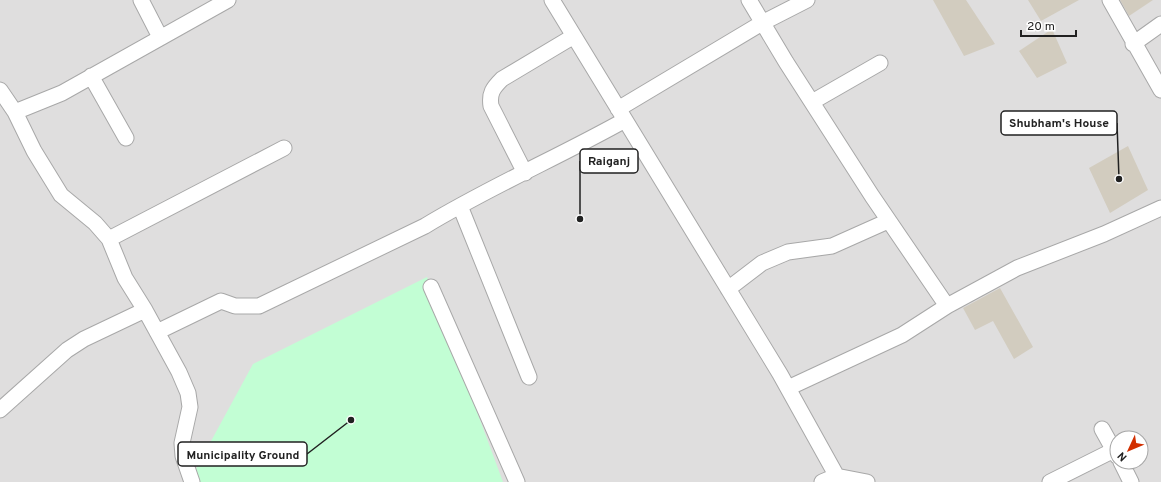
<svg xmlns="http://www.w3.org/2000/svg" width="1161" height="482" font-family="Overpass,sans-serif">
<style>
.residential{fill:#dfdede;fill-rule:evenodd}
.park{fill:#c2fed4}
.building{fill:#d2ccbf}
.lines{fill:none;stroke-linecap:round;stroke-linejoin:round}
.street-casing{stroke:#a8a8a8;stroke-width:17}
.street{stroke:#fff;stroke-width:15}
.leader{fill:none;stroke:#212121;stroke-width:1.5}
.callout-dot{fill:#212121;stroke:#fff;stroke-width:1.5}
.callout{fill:#fff;stroke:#212121;stroke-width:1.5}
.callout-label{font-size:12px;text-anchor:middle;font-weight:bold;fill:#212121}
</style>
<rect width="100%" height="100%" fill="#f2f1e7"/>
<path class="residential" d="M 0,0 L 1161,0 L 1161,482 L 0,482 ZM 1117,438 L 1141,438 L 1141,462 L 1117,462 Z"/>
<path class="park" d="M 427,277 L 503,482 L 195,482 L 192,476 L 253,364 Z"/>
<path class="building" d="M 933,0 L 966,0 L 995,44 L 964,56 Z
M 1028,0 L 1079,0 L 1041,21 Z
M 1120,0 L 1153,0 L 1129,16 Z
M 1052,29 L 1067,63 L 1037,78 L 1019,51 Z
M 1128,146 L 1148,190 L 1110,213 L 1089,168 Z
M 1000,288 L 1033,347 L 1014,359 L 993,321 L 975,330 L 963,308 Z"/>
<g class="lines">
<defs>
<path id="street" d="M 141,0 L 160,37
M 552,0 L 780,374 L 840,482
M 749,0 L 786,62 L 872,196 L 947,306
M 1110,0 L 1161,90
M 1133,44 L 1161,24
M 91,76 L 126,138
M 0,90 L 15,112 L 34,151 L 61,195 L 95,223 L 109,239 L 125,278 L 145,310 L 179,372 L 188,393 L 190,407 L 182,443 L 183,456 L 192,482
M 812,102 L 880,63
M 618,109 L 762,23 L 807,0
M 15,112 L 62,93 L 228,0
M 525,173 L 491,106 C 489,93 493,88 502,79 L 574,36
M 460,206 L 529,377
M 109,239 L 284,148
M 431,287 L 517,482
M 728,289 L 762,263 L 788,252 L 832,246 L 888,221
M 157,332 L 221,301 L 235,306 L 259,306 L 425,226 C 489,187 559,157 625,120
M 788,388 L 902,335 L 947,306 L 1017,268 L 1104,234 L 1161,208
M 0,410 L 67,350 L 84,339 L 145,310
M 1102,429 L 1117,456
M 1121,462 L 1131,482
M 822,482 L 836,476 L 867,482
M 1050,482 L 1114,450"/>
</defs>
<use href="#street" class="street-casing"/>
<use href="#street" class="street"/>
</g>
<path class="leader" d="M1119 179L1117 123M580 219L580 161M351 420L307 454"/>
<g class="callout-dot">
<circle cx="1119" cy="179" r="4"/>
<circle cx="580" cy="219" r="4"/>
<circle cx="351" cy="420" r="4"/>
</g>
<g class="callout">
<rect x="1001" y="111" width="116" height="24" rx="4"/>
<rect x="580" y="149" width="58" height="24" rx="4"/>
<rect x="178" y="442" width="129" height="24" rx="4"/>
</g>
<g class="callout-label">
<text x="1059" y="127">Shubham's House</text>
<text x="609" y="165">Raiganj</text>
<text x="243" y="459">Municipality Ground</text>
</g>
<g transform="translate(1129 450) rotate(226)"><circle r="19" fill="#ffffff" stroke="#a6a6a6"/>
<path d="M0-3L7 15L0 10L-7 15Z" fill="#d22f00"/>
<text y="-6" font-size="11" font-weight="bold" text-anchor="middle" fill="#212121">N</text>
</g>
<path d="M1021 30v6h55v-6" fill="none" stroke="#212121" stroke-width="2"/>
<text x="1027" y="30" font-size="12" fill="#212121" stroke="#ffffff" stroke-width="3" paint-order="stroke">20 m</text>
</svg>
